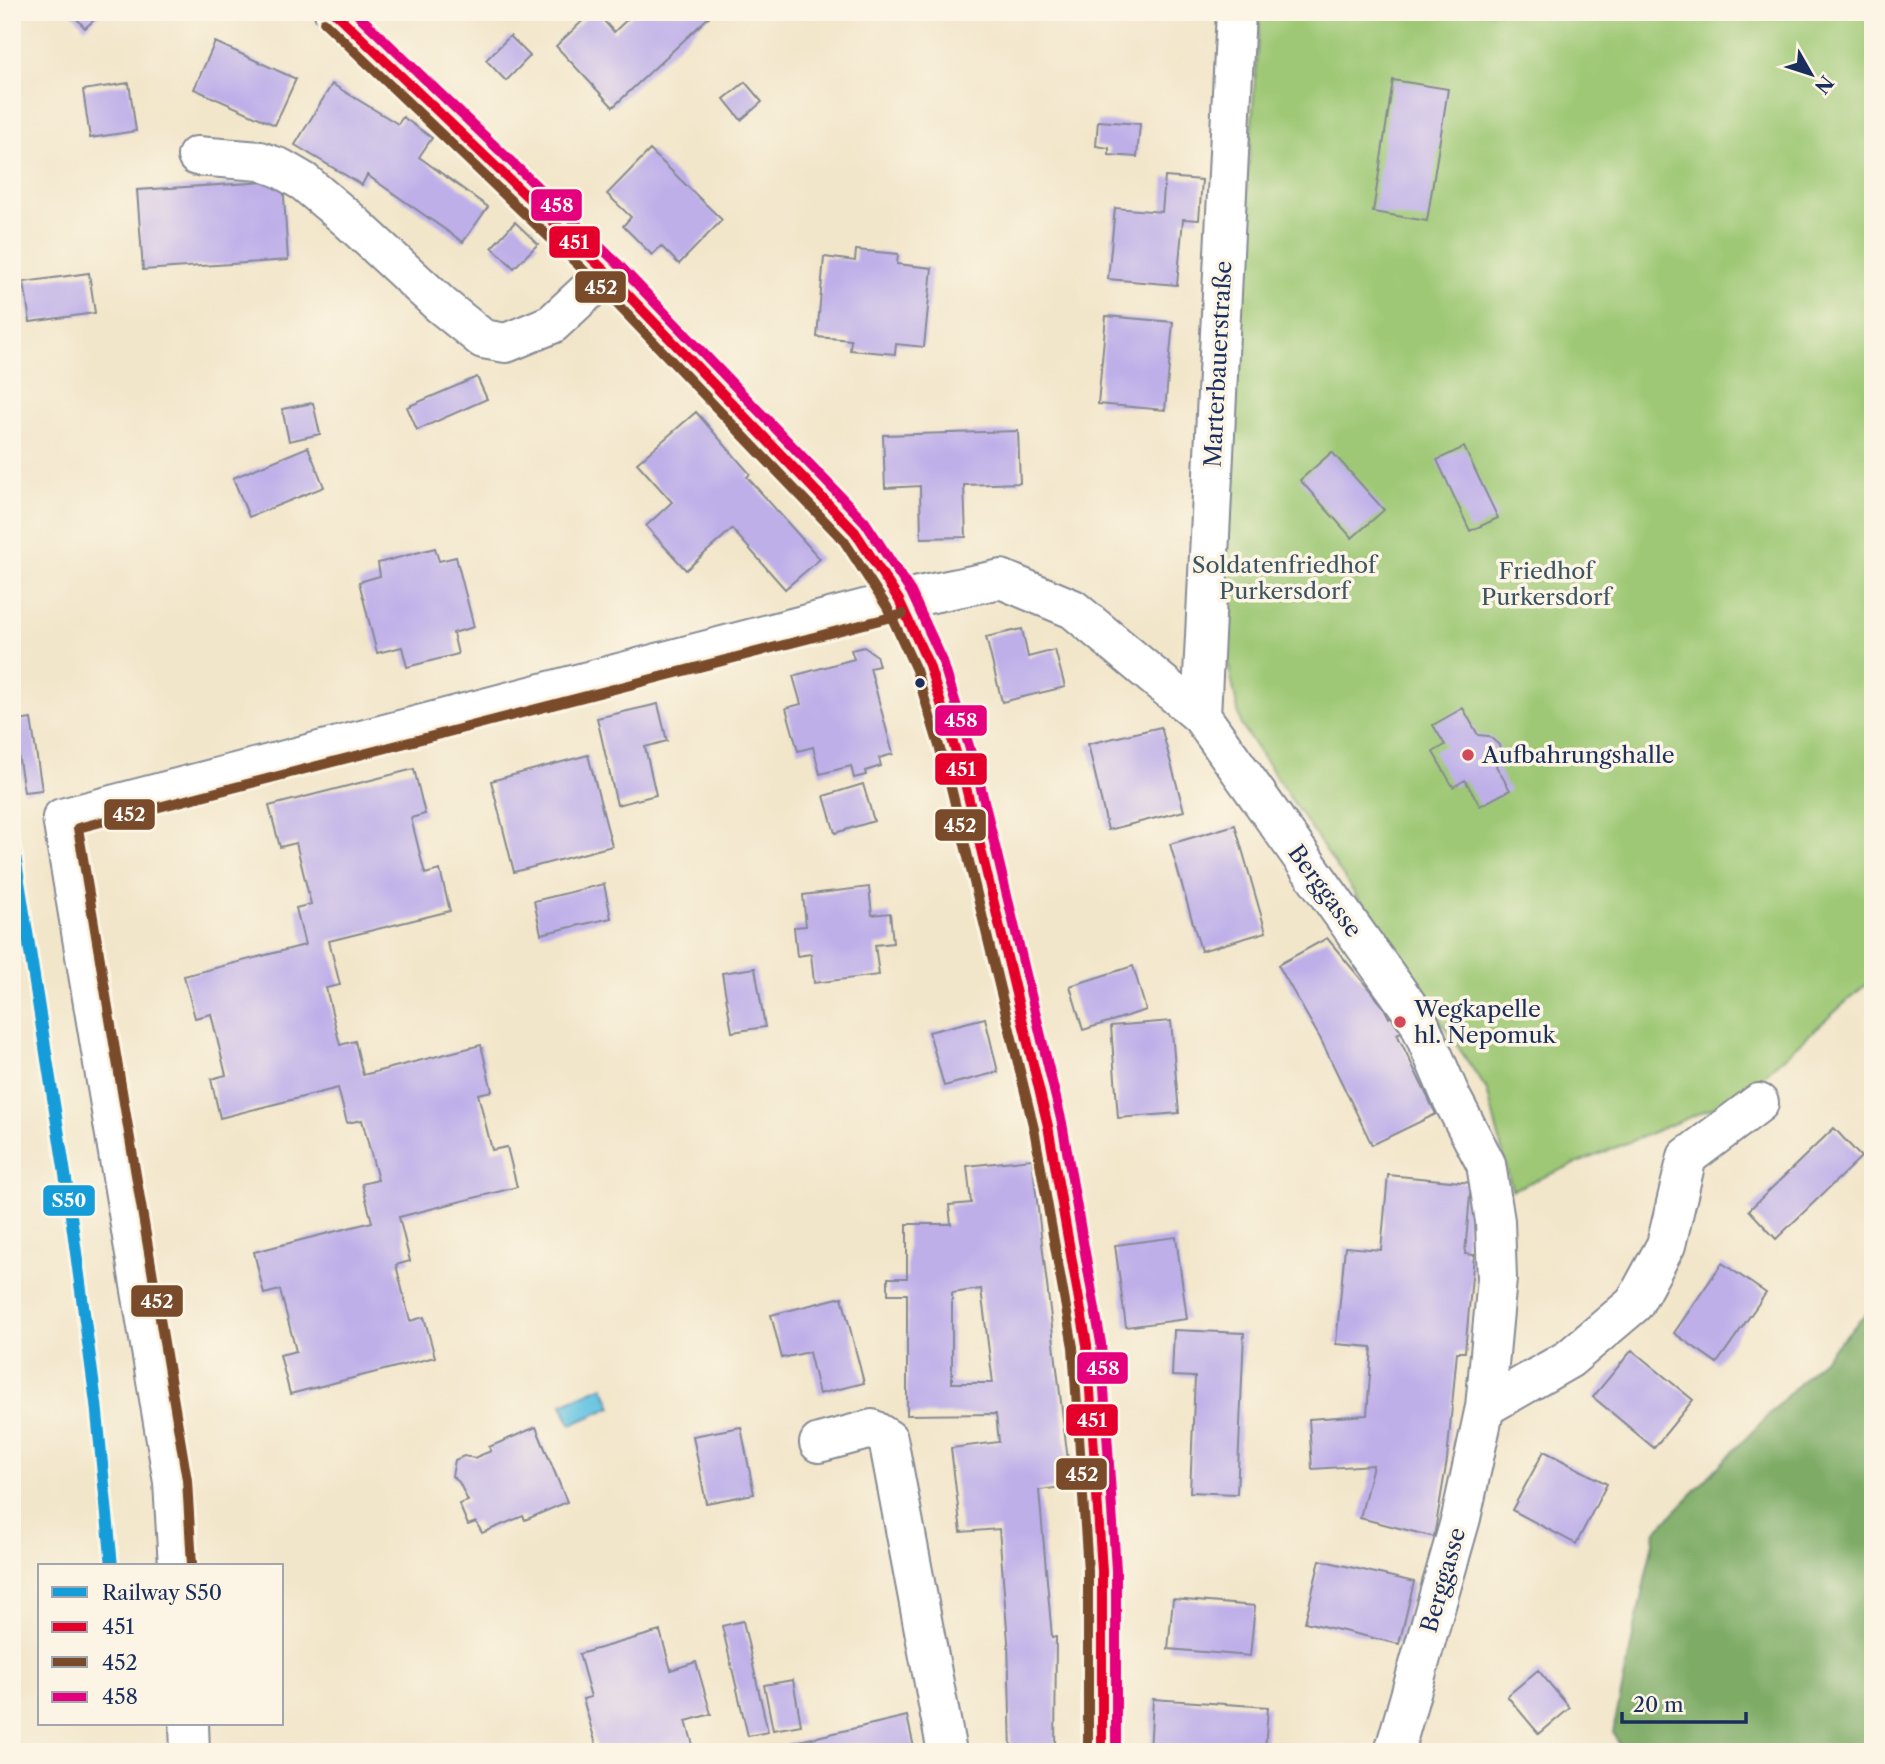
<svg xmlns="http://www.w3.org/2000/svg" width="1885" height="1764" font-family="'Libre Caslon Text',serif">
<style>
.green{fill:#9ec874;stroke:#5c7c69;stroke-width:2}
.forest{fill:#7eac66;stroke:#4c6e62;stroke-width:2}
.water{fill:#63c3e1;stroke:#3f79a0;stroke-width:2}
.building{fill:#beafe9;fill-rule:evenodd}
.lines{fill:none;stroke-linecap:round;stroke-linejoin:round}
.minor-casing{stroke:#868a94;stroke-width:42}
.major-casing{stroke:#868a94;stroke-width:42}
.minor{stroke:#fff;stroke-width:38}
.major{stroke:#fff;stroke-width:38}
.bus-1-casing{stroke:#fcf5e5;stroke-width:16}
.bus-2-casing{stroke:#fcf5e5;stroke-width:16}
.bus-3-casing{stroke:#fcf5e5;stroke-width:16}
.bus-1{stroke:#e4002b;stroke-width:10}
.bus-2{stroke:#7a4b2a;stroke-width:10}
.bus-3{stroke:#e5007d;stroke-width:10}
.rail-1-casing{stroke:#fcf5e5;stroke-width:18}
.rail-1{stroke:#159dd9;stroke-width:12}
.bus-dot{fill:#1b2f5e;stroke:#fcf5e5;stroke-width:2.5}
.poi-dot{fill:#d1495b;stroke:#fcf5e5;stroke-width:2.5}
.labels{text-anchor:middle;stroke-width:7;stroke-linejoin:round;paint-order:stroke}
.street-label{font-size:23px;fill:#1b2f5e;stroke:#fcf5e5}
.park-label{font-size:23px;fill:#3c5564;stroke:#fcf5e5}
.poi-label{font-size:23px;fill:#1b2f5e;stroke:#fcf5e5;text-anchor:start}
.line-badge{stroke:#fcf5e5;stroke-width:2.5}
.badge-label{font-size:19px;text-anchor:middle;font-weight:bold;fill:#fff}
</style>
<rect width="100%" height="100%" fill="#fcf5e5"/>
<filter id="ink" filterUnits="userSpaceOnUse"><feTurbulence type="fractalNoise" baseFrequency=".0143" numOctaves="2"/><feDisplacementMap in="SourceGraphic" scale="14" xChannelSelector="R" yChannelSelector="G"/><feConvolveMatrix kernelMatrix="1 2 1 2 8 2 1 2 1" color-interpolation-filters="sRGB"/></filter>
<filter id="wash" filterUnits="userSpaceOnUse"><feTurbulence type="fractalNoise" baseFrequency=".00686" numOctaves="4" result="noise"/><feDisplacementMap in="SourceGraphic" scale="28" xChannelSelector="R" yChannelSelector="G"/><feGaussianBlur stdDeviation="1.57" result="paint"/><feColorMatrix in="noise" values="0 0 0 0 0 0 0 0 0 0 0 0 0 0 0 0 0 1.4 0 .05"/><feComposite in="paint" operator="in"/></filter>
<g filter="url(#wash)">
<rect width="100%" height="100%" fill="#f2e6ca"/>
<path class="green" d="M 1260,12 L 1873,12 L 1873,978 L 1739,1097 L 1512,1190 L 1487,1090 L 1241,725 L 1216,605 Z"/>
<path class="forest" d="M 1873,1307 L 1873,1752 L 1623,1752 L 1613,1732 L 1655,1532 Z"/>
<path class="water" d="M 603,1386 L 612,1407 L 571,1425 L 562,1404 Z"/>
<g id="blocks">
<path class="building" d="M 71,12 L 103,12 L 85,28 Z
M 592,12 L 596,12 L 614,32 L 635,12 L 714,12 L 613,107 L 556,46 Z
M 938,12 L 973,12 L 973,17 L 938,14 Z
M 510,36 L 530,56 L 506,81 L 486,60 Z
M 215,42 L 296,79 L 275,125 L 194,89 Z
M 1393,80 L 1448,89 L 1427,221 L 1373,212 Z
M 745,82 L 762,102 L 741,120 L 724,99 Z
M 129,83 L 136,131 L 90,138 L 83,90 Z
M 332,84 L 398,124 L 403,117 L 432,138 L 419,157 L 488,207 L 463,242 L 367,175 L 362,185 L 295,145 Z
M 1098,121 L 1140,124 L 1137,157 L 1109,155 L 1109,148 L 1096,146 Z
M 650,150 L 722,220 L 679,264 L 661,246 L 652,255 L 623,226 L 631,217 L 607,194 Z
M 1165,177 L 1202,180 L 1199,220 L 1183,219 L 1177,285 L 1108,279 L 1115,208 L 1162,212 Z
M 283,181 L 288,260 L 143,270 L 137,190 Z
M 515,222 L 538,244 L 514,268 L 492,247 Z
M 856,250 L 898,254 L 897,264 L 932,268 L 924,347 L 896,344 L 895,354 L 850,350 L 851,340 L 817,337 L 824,257 L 855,261 Z
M 89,273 L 95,313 L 30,322 L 24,282 Z
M 1106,316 L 1173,322 L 1165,410 L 1098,404 Z
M 477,377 L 487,399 L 417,430 L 407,407 Z
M 313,403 L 320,434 L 289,441 L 282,409 Z
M 696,412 L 750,474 L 747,477 L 820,559 L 785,589 L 732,529 L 686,570 L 646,526 L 672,502 L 637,463 Z
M 1018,431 L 1020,483 L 964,485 L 966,537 L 921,538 L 920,486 L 885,488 L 883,435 Z
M 308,447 L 324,487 L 249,517 L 233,478 Z
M 1464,447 L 1498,518 L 1470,531 L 1437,460 Z
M 1332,452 L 1384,510 L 1352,538 L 1300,480 Z
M 435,548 L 439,561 L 456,557 L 474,627 L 453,633 L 458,654 L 407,667 L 402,647 L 377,653 L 359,582 L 380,576 L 378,563 Z
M 1022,629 L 1028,657 L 1055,650 L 1065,687 L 1002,702 L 986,637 Z
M 864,647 L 876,655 L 879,666 L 870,668 L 893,754 L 879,758 L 881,766 L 865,771 L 866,775 L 854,778 L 851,766 L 820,774 L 813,747 L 798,751 L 786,708 L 801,704 L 793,676 L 854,659 L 851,650 Z
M 658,704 L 667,741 L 645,747 L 656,795 L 617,805 L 597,718 Z
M 1463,708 L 1478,735 L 1489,736 L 1499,745 L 1502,757 L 1496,766 L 1510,790 L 1480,806 L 1465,780 L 1453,787 L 1433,752 L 1445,745 L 1433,725 Z
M 31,719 L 42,790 L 24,792 L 13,722 Z
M 1161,727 L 1184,811 L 1108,830 L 1088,744 Z
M 588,755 L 612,846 L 514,872 L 491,781 Z
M 414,769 L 425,814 L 411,818 L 425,874 L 440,870 L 450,911 L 329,941 L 340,985 L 326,988 L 340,1045 L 355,1041 L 363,1075 L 481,1045 L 492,1091 L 478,1094 L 492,1150 L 507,1147 L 517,1187 L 399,1217 L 410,1261 L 396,1265 L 410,1321 L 424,1317 L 435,1357 L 290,1394 L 280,1355 L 296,1351 L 280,1290 L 264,1294 L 254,1252 L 372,1222 L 362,1184 L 378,1180 L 362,1120 L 347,1123 L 338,1088 L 220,1118 L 211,1079 L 226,1075 L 211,1014 L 195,1018 L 184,976 L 305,945 L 296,908 L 311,904 L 296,843 L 280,847 L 269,806 Z
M 863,784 L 874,821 L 835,833 L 824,796 Z
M 1235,825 L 1266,932 L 1201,951 L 1170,844 Z
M 604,884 L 611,918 L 541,934 L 534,901 Z
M 869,887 L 872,915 L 890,913 L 893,943 L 875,945 L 879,975 L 814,983 L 811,954 L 797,956 L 794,927 L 806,926 L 803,895 Z
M 1327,938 L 1383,1006 L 1389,1018 L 1402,1011 L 1411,1027 L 1397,1034 L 1436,1114 L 1372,1145 L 1320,1038 L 1278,965 Z
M 1133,966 L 1146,1010 L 1083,1030 L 1070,986 Z
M 755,968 L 765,1027 L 732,1032 L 722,973 Z
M 985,1018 L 998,1072 L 944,1086 L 929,1032 Z
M 1171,1021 L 1179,1113 L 1118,1118 L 1111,1026 Z
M 1834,1128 L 1861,1157 L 1776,1239 L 1749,1210 Z
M 1032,1159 L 1071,1486 L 1039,1490 L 1052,1637 L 1056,1637 L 1055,1752 L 1011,1752 L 1008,1641 L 999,1529 L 961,1532 L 951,1448 L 999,1442 L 996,1414 L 907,1415 L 907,1294 L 888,1294 L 888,1278 L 907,1278 L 907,1224 L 951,1224 L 949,1205 L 971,1203 L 967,1166 ZM 981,1289 L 993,1383 L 952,1383 L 952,1293 Z
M 1388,1175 L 1471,1183 L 1465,1254 L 1474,1255 L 1465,1352 L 1457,1352 L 1447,1460 L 1434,1537 L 1360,1518 L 1373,1465 L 1312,1469 L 1309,1419 L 1367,1415 L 1372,1347 L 1336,1344 L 1345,1247 L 1381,1250 Z
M 1176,1237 L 1187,1319 L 1126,1327 L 1115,1245 Z
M 1722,1263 L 1766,1293 L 1717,1363 L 1674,1333 Z
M 842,1297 L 864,1383 L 819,1394 L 809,1352 L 782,1358 L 771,1315 Z
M 1174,1330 L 1244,1333 L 1237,1494 L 1190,1492 L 1195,1377 L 1172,1376 Z
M 1632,1350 L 1693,1400 L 1654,1448 L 1593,1397 Z
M 536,1427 L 567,1502 L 525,1520 L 523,1516 L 482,1533 L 476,1522 L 468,1525 L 459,1504 L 468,1501 L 459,1482 L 452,1476 L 455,1460 L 464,1456 L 474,1458 L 491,1451 L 489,1447 Z
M 741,1427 L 754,1494 L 706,1503 L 693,1436 Z
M 1544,1451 L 1607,1484 L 1576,1544 L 1512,1510 Z
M 1320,1560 L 1414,1582 L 1399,1644 L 1305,1622 Z
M 1173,1599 L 1255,1606 L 1250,1656 L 1168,1649 Z
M 743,1621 L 768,1732 L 748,1736 L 722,1626 Z
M 660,1631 L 671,1670 L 696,1662 L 711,1714 L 686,1721 L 695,1752 L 607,1752 L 605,1746 L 597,1748 L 583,1699 L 591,1697 L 579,1654 Z
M 1538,1670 L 1570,1708 L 1539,1734 L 1507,1696 Z
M 793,1680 L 801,1725 L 773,1730 L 764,1685 Z
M 1153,1699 L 1268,1707 L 1265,1752 L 1150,1752 Z
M 907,1716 L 915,1752 L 789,1752 L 787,1744 Z"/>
</g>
</g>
<g filter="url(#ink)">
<use href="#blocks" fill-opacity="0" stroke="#868a94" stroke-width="2"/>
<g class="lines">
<defs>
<path id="minor" d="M 197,156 L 260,161 L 280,168 L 304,182 L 349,220 L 441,305 L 483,339 L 506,343 L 552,324 L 607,273
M 1201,716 L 1236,12
M 1485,1407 L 1569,1359 L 1634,1304 L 1666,1245 L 1687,1157 L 1759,1103
M 819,1443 L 872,1429 L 888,1439 L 947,1752
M 178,1566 L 173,1482 L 62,818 L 899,600 L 1001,579 L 1073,609 L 1201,716 L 1418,1020 L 1451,1097 L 1486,1164 L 1495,1221 L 1497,1279 L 1485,1407 L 1461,1518 L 1394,1752
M 189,1724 L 190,1752"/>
<path id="major" d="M 334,12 L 607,273 L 855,532 L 899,600 L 929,665 L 963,775 L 1048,1126 L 1087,1345 L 1102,1571 L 1102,1752"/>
</defs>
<use href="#minor" class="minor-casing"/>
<use href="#major" class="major-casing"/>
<use href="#minor" class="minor"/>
<use href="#major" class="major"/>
<defs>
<path id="bus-1" d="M 334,12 L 607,273 L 855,532 L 899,600 L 929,665 L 963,775 L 1048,1126 L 1087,1345 L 1102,1571 L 1102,1752"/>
<path id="bus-2" d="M 324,22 L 597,283 L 844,541 L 887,607 L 916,670 L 949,779 L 1034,1129 L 1073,1347 L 1088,1571 L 1088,1752
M 192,1565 L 187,1480 L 78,828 L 903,614"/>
<path id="bus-3" d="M 355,12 L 617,263 L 865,522 L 911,592 L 942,659 L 977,772 L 1062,1123 L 1101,1343 L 1116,1570 L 1116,1752"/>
</defs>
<use href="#bus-1" class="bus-1-casing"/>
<use href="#bus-2" class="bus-2-casing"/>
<use href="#bus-3" class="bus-3-casing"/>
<use href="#bus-1" class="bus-1"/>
<use href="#bus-2" class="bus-2"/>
<use href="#bus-3" class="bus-3"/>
<defs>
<path id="rail-1" d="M 12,837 L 68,1193 L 96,1403 L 112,1566"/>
</defs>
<use href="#rail-1" class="rail-1-casing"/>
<use href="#rail-1" class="rail-1"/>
</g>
</g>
<circle class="bus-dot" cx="920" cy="683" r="6"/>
<g class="poi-dot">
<circle cx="1468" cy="755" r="7"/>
<circle cx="1400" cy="1022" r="7"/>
</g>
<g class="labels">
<g class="street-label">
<text transform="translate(1218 364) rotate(-87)" y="8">Marterbauerstraße</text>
<text transform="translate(1325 891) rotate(54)" y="8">Berggasse</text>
<text transform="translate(1443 1580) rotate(-74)" y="8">Berggasse</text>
</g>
<g class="park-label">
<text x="1284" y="573">Soldatenfriedhof<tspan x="1284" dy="26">Purkersdorf</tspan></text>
<text x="1546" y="579">Friedhof<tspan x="1546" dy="26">Purkersdorf</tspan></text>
</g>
<g class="poi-label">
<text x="1482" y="763">Aufbahrungshalle</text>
<text x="1414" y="1017">Wegkapelle<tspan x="1414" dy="26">hl. Nepomuk</tspan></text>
</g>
</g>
<g class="line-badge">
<rect x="530" y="188" width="53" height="34" rx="7" fill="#e5007d"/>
<rect x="548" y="225" width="53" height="34" rx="7" fill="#e4002b"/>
<rect x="574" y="270" width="53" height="34" rx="7" fill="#7a4b2a"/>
<rect x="934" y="704" width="54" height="33" rx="7" fill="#e5007d"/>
<rect x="934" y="752" width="54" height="34" rx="7" fill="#e4002b"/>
<rect x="103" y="798" width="53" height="33" rx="7" fill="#7a4b2a"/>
<rect x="934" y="808" width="53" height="34" rx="7" fill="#7a4b2a"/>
<rect x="42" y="1184" width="54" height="33" rx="7" fill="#159dd9"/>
<rect x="130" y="1284" width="54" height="34" rx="7" fill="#7a4b2a"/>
<rect x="1076" y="1351" width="53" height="34" rx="7" fill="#e5007d"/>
<rect x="1065" y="1403" width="54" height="34" rx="7" fill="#e4002b"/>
<rect x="1055" y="1457" width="53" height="34" rx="7" fill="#7a4b2a"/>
</g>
<g class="badge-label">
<text x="557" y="212">458</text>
<text x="574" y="249">451</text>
<text x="601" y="294">452</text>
<text x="961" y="727">458</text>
<text x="961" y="776">451</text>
<text x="129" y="821">452</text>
<text x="960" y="832">452</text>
<text x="69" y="1207">S50</text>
<text x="157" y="1308">452</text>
<text x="1103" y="1375">458</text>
<text x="1092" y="1427">451</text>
<text x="1082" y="1481">452</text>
</g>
<rect width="1885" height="1764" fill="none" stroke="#fcf5e5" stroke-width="42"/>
<rect x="38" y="1564" width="245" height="161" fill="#fcf5e5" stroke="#a2a6af" stroke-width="2"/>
<rect x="52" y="1587" width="35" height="10" fill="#159dd9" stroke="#a2a6af" stroke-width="2"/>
<text x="102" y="1600" font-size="21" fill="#1b2f5e">Railway S50</text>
<rect x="52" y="1622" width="35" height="10" fill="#e4002b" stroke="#a2a6af" stroke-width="2"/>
<text x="102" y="1634" font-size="21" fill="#1b2f5e">451</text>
<rect x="52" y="1657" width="35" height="10" fill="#7a4b2a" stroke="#a2a6af" stroke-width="2"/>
<text x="102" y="1670" font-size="21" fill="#1b2f5e">452</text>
<rect x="52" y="1692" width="35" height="10" fill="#e5007d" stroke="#a2a6af" stroke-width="2"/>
<text x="102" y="1704" font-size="21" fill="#1b2f5e">458</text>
<g transform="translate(1811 74) rotate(129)" stroke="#fcf5e5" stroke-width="5" paint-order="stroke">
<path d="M0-5L12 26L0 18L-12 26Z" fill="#1b2f5e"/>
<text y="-10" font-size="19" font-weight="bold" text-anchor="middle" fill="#1b2f5e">N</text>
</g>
<path d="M1622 1712v10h124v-10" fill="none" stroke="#1b2f5e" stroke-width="3.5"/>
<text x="1633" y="1712" font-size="21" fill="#1b2f5e" stroke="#fcf5e5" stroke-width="5" paint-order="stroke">20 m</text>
</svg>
